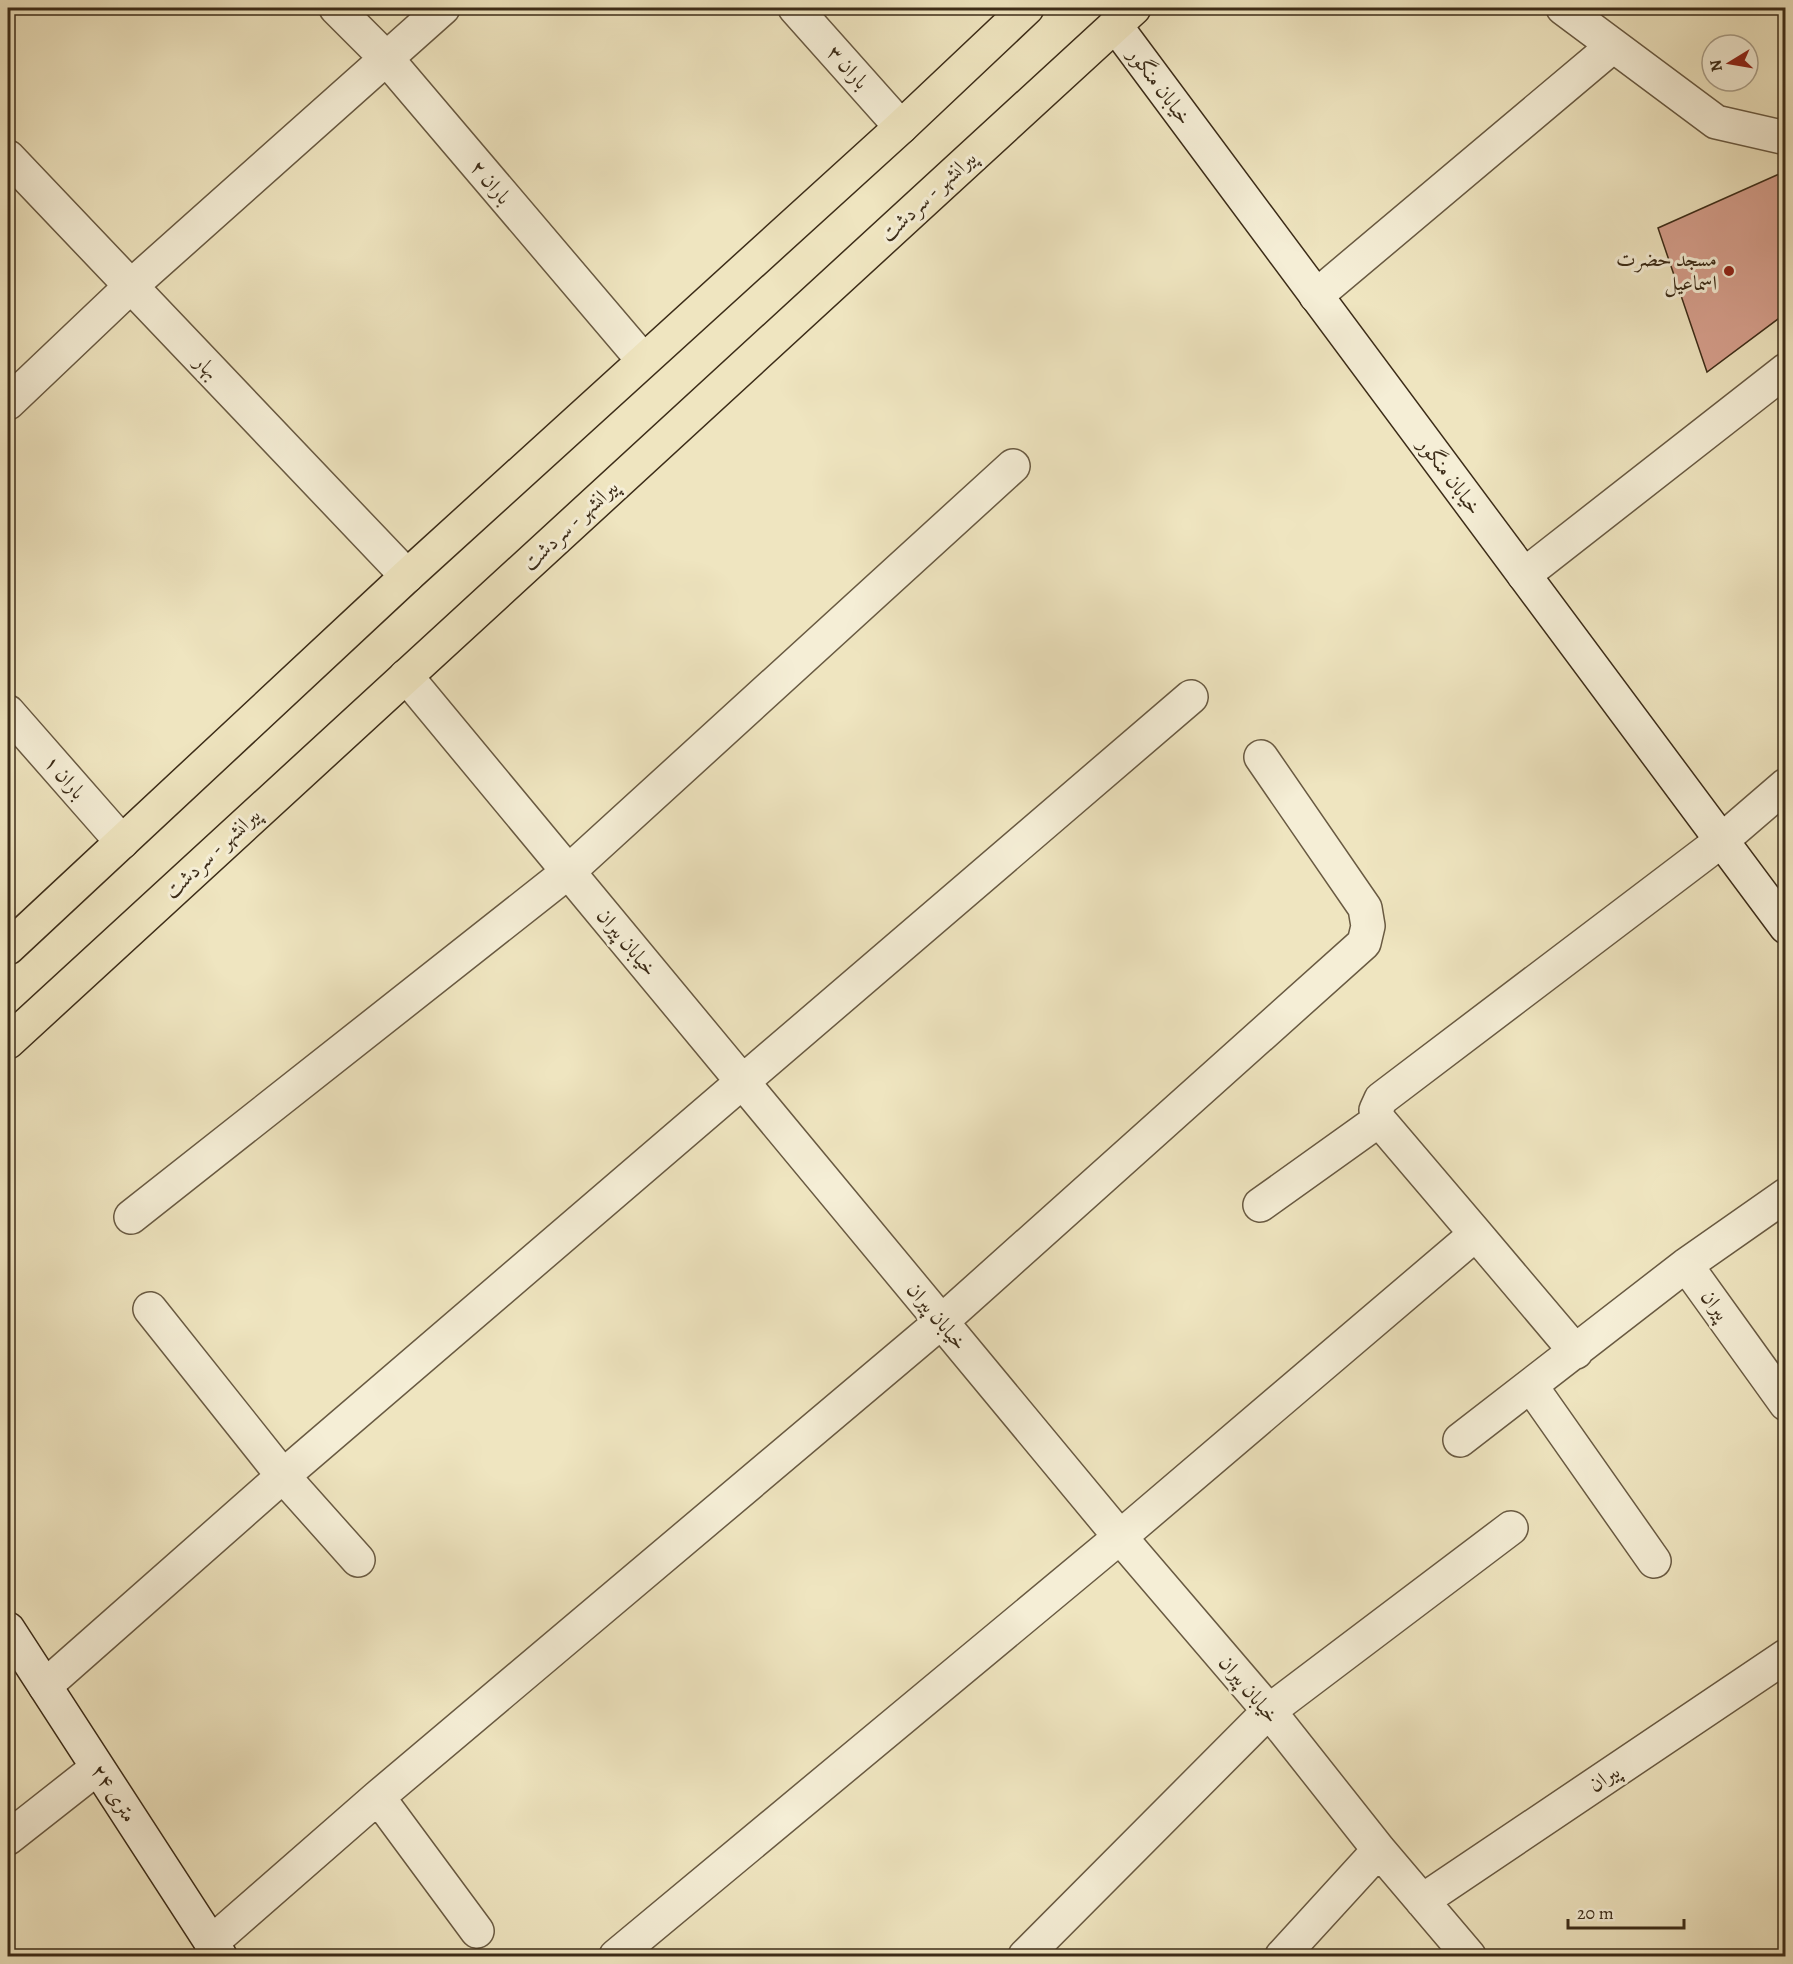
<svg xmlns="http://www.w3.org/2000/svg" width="1793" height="1964" font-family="Alegreya,Amiri,serif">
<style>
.building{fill:#d69f8d;stroke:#3c2c18;stroke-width:1.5}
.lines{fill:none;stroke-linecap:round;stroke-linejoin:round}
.street-casing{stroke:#695a42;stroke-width:36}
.secondary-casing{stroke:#3c2c18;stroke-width:36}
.primary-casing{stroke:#3c2c18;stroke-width:36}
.street{stroke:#f5eed6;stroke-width:33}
.secondary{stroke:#f5eed6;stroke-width:33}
.primary{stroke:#efe5c0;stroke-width:33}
.poi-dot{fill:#8f2418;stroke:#f5eed6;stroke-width:2}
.labels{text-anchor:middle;stroke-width:6;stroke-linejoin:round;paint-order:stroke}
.street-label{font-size:21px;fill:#3c2c18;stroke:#f5eed6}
.poi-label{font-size:21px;fill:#3c2c18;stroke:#f5eed6;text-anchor:end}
</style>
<rect width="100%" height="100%" fill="#efe5c0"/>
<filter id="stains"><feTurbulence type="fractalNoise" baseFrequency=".00333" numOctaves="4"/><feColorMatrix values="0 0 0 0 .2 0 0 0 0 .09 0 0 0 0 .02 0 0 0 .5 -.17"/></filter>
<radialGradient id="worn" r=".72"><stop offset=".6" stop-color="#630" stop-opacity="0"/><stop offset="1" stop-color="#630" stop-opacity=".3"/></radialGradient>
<path class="building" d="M 1786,171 L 1786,313 L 1707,372 L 1658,228 Z"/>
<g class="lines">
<defs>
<path id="street" d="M 336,8 L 387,59 L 643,360
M 795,8 L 901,127
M 1563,8 L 1716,122 L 1786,138
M 8,157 L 407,576
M 1316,296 L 1613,46
M 8,403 L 130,287 L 443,8
M 1524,575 L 1786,370
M 406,676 L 1120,1537 L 1269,1711 L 1379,1850 L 1469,1956
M 8,712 L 122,842
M 1260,1205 L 1379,1120
M 131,1217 L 568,872 L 1013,466
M 1471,1228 L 1576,1352
M 1686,1265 L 1786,1404
M 150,1309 L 283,1476 L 358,1560
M 1531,1386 L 1654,1561
M 1460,1440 L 1686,1265 L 1786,1195
M 45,1686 L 283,1476 L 1191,697
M 378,1797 L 477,1931
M 8,1838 L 97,1768
M 1422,1901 L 1786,1656
M 211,1943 L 378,1797 L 941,1322 L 1364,943 L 1368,926 L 1365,908 L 1261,757
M 616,1956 L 1120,1537 L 1471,1238 L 1471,1228 L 1379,1120 L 1376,1110 L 1381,1099 L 1721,841 L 1786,785
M 1025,1956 L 1269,1711 L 1511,1528
M 1282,1956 L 1379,1850"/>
<path id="secondary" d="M 1115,25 L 1786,927
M 8,1629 L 220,1956"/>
<path id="primary" d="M 8,948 L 407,576 L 901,127 L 1027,8
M 8,1042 L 1134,8"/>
</defs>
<use href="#street" class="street-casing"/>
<use href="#secondary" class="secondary-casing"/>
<use href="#primary" class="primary-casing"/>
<use href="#street" class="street"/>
<use href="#secondary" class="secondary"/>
<use href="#primary" class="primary"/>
</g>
<circle class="poi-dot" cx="1729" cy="271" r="6"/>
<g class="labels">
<g class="street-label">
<text transform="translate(848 67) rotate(48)" y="7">باران ۳</text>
<text transform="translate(1160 86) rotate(53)" y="7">خیابان منگور</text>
<text transform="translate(491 182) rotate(50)" y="7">باران ۲</text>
<text transform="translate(928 196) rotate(-43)" y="7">پیرانشهر - سردشت</text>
<text transform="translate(207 367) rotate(46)" y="7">بهار</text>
<text transform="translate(1450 476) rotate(53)" y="7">خیابان منگور</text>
<text transform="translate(570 525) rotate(-43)" y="7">پیرانشهر - سردشت</text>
<text transform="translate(65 777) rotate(49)" y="7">باران ۱</text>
<text transform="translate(212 853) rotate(-43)" y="7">پیرانشهر - سردشت</text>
<text transform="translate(627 942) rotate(50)" y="7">خیابان پیران</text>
<text transform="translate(1715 1305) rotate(54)" y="7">پیران</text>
<text transform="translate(937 1316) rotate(50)" y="7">خیابان پیران</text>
<text transform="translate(1249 1689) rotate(50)" y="7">خیابان پیران</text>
<text transform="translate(1604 1778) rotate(-34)" y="7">پیران</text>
<text transform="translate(114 1793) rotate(57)" y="7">۲۴ متری</text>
</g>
<g class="poi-label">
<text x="1717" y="266">مسجد حضرت<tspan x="1717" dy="24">اسماعیل</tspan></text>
</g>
</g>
<rect width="1793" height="1964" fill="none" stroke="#efe5c0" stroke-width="30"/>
<rect x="9" y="9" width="1775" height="1946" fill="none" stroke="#3c2c18" stroke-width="3"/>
<rect x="15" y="15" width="1763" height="1934" fill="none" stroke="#3c2c18" stroke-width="1.5"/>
<g transform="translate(1730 63) rotate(259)"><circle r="28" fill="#f5eed6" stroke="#aba08a" stroke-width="1.5"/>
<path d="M0-4.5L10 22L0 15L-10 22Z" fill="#8f2418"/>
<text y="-9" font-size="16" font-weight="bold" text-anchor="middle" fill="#3c2c18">N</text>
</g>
<path d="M1568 1919v9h116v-9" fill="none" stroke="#3c2c18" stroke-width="3"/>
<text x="1577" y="1919" font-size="18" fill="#3c2c18" stroke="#f5eed6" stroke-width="4.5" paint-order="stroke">20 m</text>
<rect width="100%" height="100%" filter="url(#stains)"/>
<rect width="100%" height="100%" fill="url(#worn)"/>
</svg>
